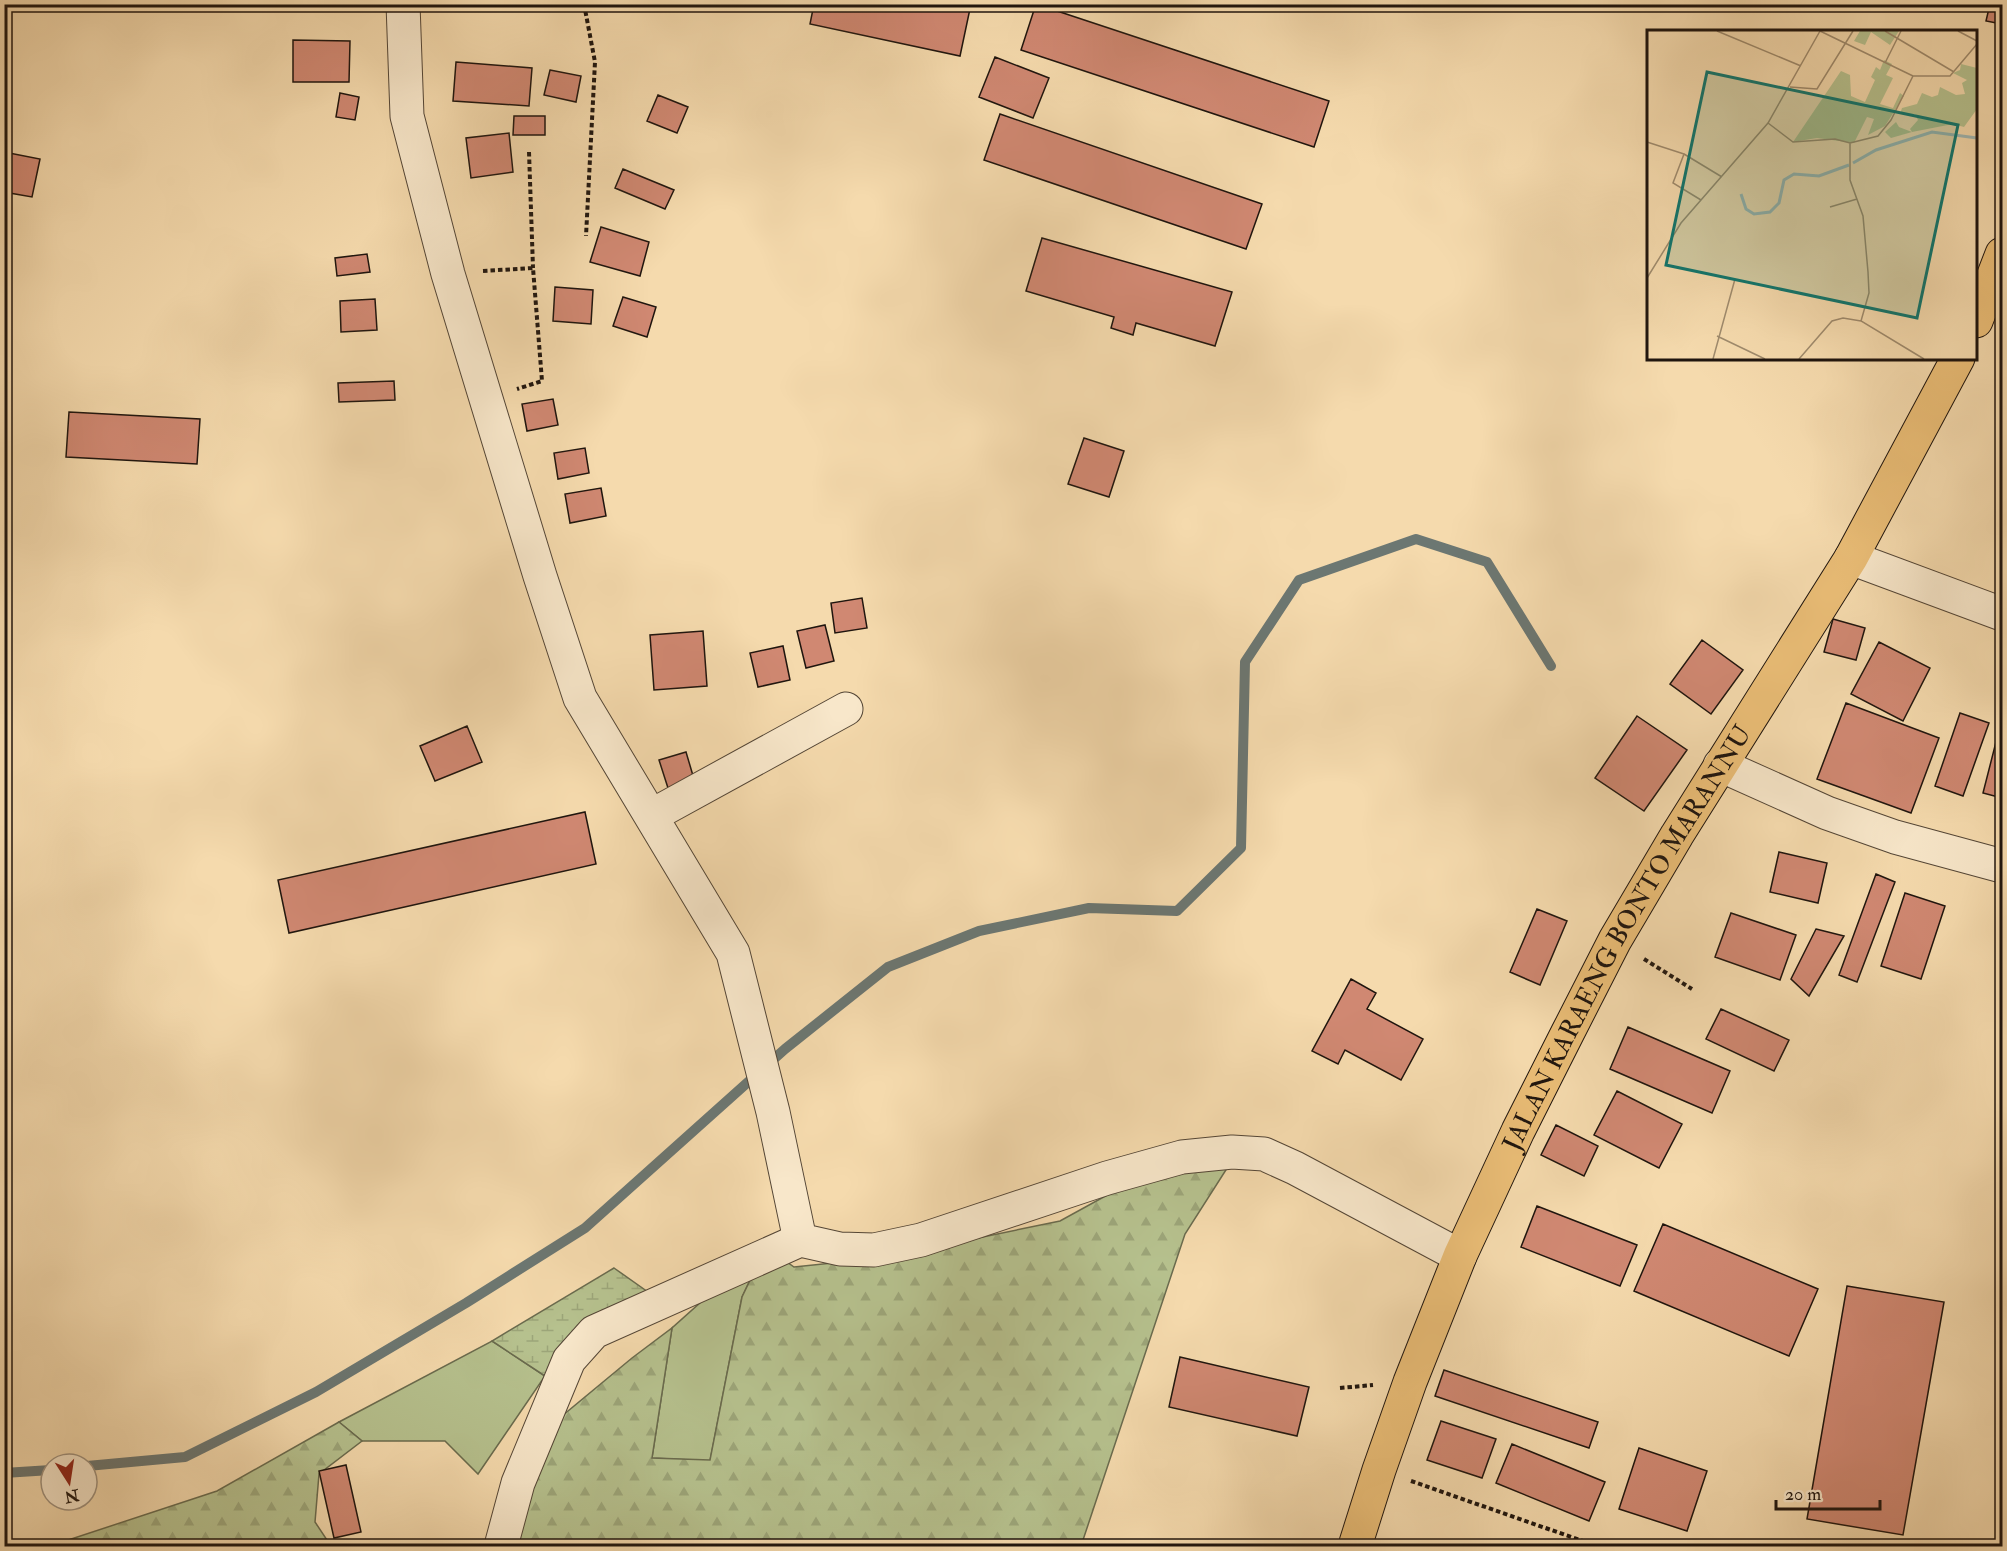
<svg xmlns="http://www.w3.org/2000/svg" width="2007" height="1551" font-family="'IM FELL Double Pica',serif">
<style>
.grass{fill:#b6c18e;stroke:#6a6b4e;stroke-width:1.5}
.forest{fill:url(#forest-firs);stroke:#6a6b4e;stroke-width:1.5}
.wetland{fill:url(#wetland-marsh);stroke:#6a6b4e;stroke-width:1.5}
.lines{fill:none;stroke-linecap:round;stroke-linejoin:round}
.stream{stroke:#6c7772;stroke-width:10}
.building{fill:#d08872;stroke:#1f150e;stroke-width:1.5}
.minor-casing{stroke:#544636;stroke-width:35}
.major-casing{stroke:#1f150e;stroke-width:35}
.path{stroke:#1f150e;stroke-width:4;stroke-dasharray:4.5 3;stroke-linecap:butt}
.minor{stroke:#f8e7ca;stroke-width:33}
.major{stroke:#eabd76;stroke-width:33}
.labels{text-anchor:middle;stroke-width:5;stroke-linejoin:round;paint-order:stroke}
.street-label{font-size:26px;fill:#1f150e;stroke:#f8e7ca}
.inset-river{fill:none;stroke:#a0b8b4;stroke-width:3}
.inset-road{fill:none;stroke:#9f8b6d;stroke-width:1.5}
.view{fill:#0f766e;fill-opacity:0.15;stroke:#0f766e;stroke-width:3}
.inset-edge{fill:none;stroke:#1f150e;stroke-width:3}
</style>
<defs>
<pattern id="forest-firs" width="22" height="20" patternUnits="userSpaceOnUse" patternTransform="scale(1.5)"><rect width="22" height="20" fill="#b6c18e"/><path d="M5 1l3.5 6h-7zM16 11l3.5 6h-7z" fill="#9ca579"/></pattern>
<pattern id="wetland-marsh" width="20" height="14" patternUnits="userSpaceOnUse" patternTransform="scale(1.5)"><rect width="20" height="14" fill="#b6c18e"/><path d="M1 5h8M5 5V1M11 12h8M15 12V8" fill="none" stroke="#9ca579"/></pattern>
</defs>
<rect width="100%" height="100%" fill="#f5daad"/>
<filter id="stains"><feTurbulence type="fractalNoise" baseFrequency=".00333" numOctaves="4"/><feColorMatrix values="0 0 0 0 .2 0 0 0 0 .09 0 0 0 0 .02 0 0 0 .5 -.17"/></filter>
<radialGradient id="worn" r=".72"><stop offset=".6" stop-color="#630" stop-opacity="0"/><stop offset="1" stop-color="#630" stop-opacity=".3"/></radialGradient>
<path class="grass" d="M 753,1274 L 742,1297 L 710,1461 L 652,1458 L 672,1328 L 729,1277 Z
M 492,1341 L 545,1376 L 478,1474 L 445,1441 L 362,1441 L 339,1422 Z"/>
<path class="forest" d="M 1238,1151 L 1185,1234 L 1081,1546 L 498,1546 L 556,1421 L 632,1358 L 672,1328 L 652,1458 L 710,1460 L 742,1297 L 766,1247 L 794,1267 L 881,1258 L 1060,1221 L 1151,1171 Z
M 339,1422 L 362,1441 L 319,1474 L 315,1522 L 331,1546 L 50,1546 L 217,1491 Z"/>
<path class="wetland" d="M 614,1268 L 648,1292 L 545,1376 L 492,1341 Z"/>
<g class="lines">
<path class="stream" d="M 87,1466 L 185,1457 L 316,1392 L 466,1303 L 585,1228 L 785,1049 L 888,967 L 979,931 L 1089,908 L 1177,911 L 1241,848 L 1245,662 L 1299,580 L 1416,539 L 1487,562 L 1551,666
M 4,1473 L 51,1470"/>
</g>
<path class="building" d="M 814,4 L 971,4 L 960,56 L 810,24 Z
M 1036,4 L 1329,101 L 1314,147 L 1021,50 Z
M 1990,4 L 2002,4 L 2002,24 L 1986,21 Z
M 293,40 L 350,41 L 349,82 L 293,82 Z
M 995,57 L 1049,78 L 1033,118 L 979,97 Z
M 456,62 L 532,68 L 529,106 L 453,101 Z
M 550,70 L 581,76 L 576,102 L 544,95 Z
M 340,93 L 359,97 L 355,120 L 336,117 Z
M 658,95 L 688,107 L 677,133 L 647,121 Z
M 1000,114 L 1262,204 L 1246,249 L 984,160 Z
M 514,116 L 545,116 L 545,135 L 513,135 Z
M 509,133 L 513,172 L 471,178 L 466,138 Z
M 4,152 L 40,159 L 32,197 L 4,192 Z
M 623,169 L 674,190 L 665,209 L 615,188 Z
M 601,227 L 649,242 L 640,276 L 590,262 Z
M 1042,238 L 1232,292 L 1215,346 L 1136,323 L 1133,335 L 1111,328 L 1114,317 L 1026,291 Z
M 367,254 L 370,272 L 337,276 L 335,258 Z
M 555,287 L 593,290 L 591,324 L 553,321 Z
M 623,297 L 656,307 L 647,337 L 613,326 Z
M 375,299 L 377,330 L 341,332 L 340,301 Z
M 394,381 L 395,400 L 339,402 L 338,383 Z
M 553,399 L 558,425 L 527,431 L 522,404 Z
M 69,412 L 200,419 L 197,464 L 66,457 Z
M 1084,438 L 1124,451 L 1109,497 L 1068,484 Z
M 585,448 L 589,473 L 558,479 L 554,453 Z
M 601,488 L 606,516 L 570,523 L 565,494 Z
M 862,598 L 867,628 L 835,633 L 831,603 Z
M 1833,619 L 1865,628 L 1856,660 L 1824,652 Z
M 825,625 L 834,661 L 806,668 L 797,631 Z
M 703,631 L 707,686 L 654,690 L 650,635 Z
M 1702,640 L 1743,670 L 1711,714 L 1670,684 Z
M 1879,642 L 1930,668 L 1903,721 L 1851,694 Z
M 783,646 L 790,680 L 758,687 L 750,653 Z
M 1846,703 L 1939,738 L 1911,813 L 1817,779 Z
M 1960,713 L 1989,723 L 1963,796 L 1935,786 Z
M 1637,716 L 1687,750 L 1644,811 L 1595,778 Z
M 467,726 L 482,762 L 435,781 L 420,746 Z
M 1997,738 L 2002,740 L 2002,798 L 1983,793 Z
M 686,752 L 694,779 L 668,788 L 659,760 Z
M 585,812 L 596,864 L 289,933 L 278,880 Z
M 1779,852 L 1827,863 L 1818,903 L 1770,892 Z
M 1876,874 L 1895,882 L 1857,982 L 1839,975 Z
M 1905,893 L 1945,906 L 1921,979 L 1881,966 Z
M 1537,909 L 1567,921 L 1540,985 L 1510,972 Z
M 1731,913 L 1796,935 L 1780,980 L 1715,957 Z
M 1816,929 L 1844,936 L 1809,996 L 1791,979 Z
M 1351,979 L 1376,993 L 1367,1009 L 1423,1039 L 1401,1080 L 1345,1050 L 1338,1064 L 1312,1051 Z
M 1721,1009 L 1789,1040 L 1774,1071 L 1706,1039 Z
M 1628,1027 L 1730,1071 L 1712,1113 L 1610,1069 Z
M 1617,1091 L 1682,1124 L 1659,1168 L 1594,1135 Z
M 1556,1125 L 1598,1146 L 1584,1176 L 1541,1155 Z
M 1537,1206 L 1637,1245 L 1620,1286 L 1521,1247 Z
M 1663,1224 L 1818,1289 L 1789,1356 L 1634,1291 Z
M 1847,1286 L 1944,1302 L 1903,1535 L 1807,1519 Z
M 1180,1357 L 1309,1387 L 1297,1436 L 1169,1407 Z
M 1444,1370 L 1598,1422 L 1589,1448 L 1435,1396 Z
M 1441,1421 L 1496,1439 L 1482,1478 L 1427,1460 Z
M 1512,1444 L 1605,1482 L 1589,1521 L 1496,1483 Z
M 1639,1448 L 1707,1471 L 1687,1531 L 1619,1509 Z
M 346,1465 L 361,1532 L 334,1538 L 319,1471 Z
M 531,1542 L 553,1546 L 530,1546 Z"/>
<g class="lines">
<defs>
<path id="minor" d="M 403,4 L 407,116 L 448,274 L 540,576 L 580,698 L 733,953 L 773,1112 L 800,1240
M 1851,558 L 2002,614
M 1720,765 L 1827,813 L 1895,837 L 2002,866
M 651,816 L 846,709
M 501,1546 L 518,1483 L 569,1360 L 594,1332 L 800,1240 L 840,1249 L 874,1250 L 921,1240 L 1107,1178 L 1182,1157 L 1232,1152 L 1264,1154 L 1295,1168 L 1460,1256"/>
<g id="major">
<path d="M 1976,321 L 2002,254"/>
<path id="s1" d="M 1355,1546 L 1379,1470 L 1410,1382 L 1460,1256 L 1518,1131 L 1567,1034 L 1615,940 L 1677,835 L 1851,558 L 1958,358"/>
</g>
</defs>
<use href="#minor" class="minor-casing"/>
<use href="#major" class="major-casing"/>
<path class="path" d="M 584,4 L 595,62 L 586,236
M 529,152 L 533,268
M 483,271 L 533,268 L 542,381 L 517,389
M 1644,959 L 1692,989
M 1340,1388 L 1373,1385
M 1411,1481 L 1597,1546"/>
<use href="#minor" class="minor"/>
<use href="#major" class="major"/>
</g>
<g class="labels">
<g class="street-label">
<text dy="9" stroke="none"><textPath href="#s1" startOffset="668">JALAN KARAENG BONTO MARANNU</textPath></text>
</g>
</g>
<g transform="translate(1647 30)">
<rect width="330" height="330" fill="#f5daad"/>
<path d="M 249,92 L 252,97 L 265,102 L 244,108 L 238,102 Z" fill="#b6c18e"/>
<path d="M 213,1 L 252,1 L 243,15 L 224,2 L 218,15 L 207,11 ZM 237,30 L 245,34 L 239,45 L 246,48 L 233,74 L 246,78 L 253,63 L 257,66 L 238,96 L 221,105 L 227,89 L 220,87 L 207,113 L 170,108 L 146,112 L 194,41 L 203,45 L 204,66 L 218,72 L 228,50 L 224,47 L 229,37 L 233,40 ZM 314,34 L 330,38 L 330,79 L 317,97 L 306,94 L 265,102 L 263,99 L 271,90 L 268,84 L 253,84 L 255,78 L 270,74 L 275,63 L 285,67 L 291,65 L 293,57 L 309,65 L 318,64 L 315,53 L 320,50 L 306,43 L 313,40 Z" fill="#b6c18e"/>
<path class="inset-river" d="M 206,133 L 229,120 L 285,102 L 330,108M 94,164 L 99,179 L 107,184 L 123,182 L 132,173 L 137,150 L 147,144 L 172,146 L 202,135"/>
<path class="inset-road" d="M 70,1 L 154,36M 173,1 L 266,46M 238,1 L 307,42M 311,1 L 330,11M 238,33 L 254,1M 143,57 L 170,59 L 206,1M 121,93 L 146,112 L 188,109 L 203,113 L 231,106 L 244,90 L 266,46 L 303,46 L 330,14M 0,112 L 37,124 L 26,153 L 54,170M 203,113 L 203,150 L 216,186 L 221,242 L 222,263 L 214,291 L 277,329M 37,124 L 75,147M 183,177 L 210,169M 0,248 L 34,193 L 121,93 L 173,1M 70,306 L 118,329M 66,329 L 88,249M 152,329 L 185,291 L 196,288 L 214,291"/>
<path class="view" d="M 60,42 L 311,95 L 270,288 L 19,235 Z"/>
<rect width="330" height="330" class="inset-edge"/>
</g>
<rect width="2007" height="1551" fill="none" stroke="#f5daad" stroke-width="24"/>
<rect x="6" y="6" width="1995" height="1539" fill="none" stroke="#1f150e" stroke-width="3"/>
<rect x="12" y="12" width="1983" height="1527" fill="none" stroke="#1f150e" stroke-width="1.5"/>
<g transform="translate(69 1482) rotate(168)"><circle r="28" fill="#f8e7ca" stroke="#a1937f" stroke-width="1.5"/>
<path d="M0-4.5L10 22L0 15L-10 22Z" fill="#8f2418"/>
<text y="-9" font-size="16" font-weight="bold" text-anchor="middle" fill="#1f150e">N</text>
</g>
<path d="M1776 1500v9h104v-9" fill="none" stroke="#1f150e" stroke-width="3"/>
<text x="1785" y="1500" font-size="18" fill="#1f150e" stroke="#f8e7ca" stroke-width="4.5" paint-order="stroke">20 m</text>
<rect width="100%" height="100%" filter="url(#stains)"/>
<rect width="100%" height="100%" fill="url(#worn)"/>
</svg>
